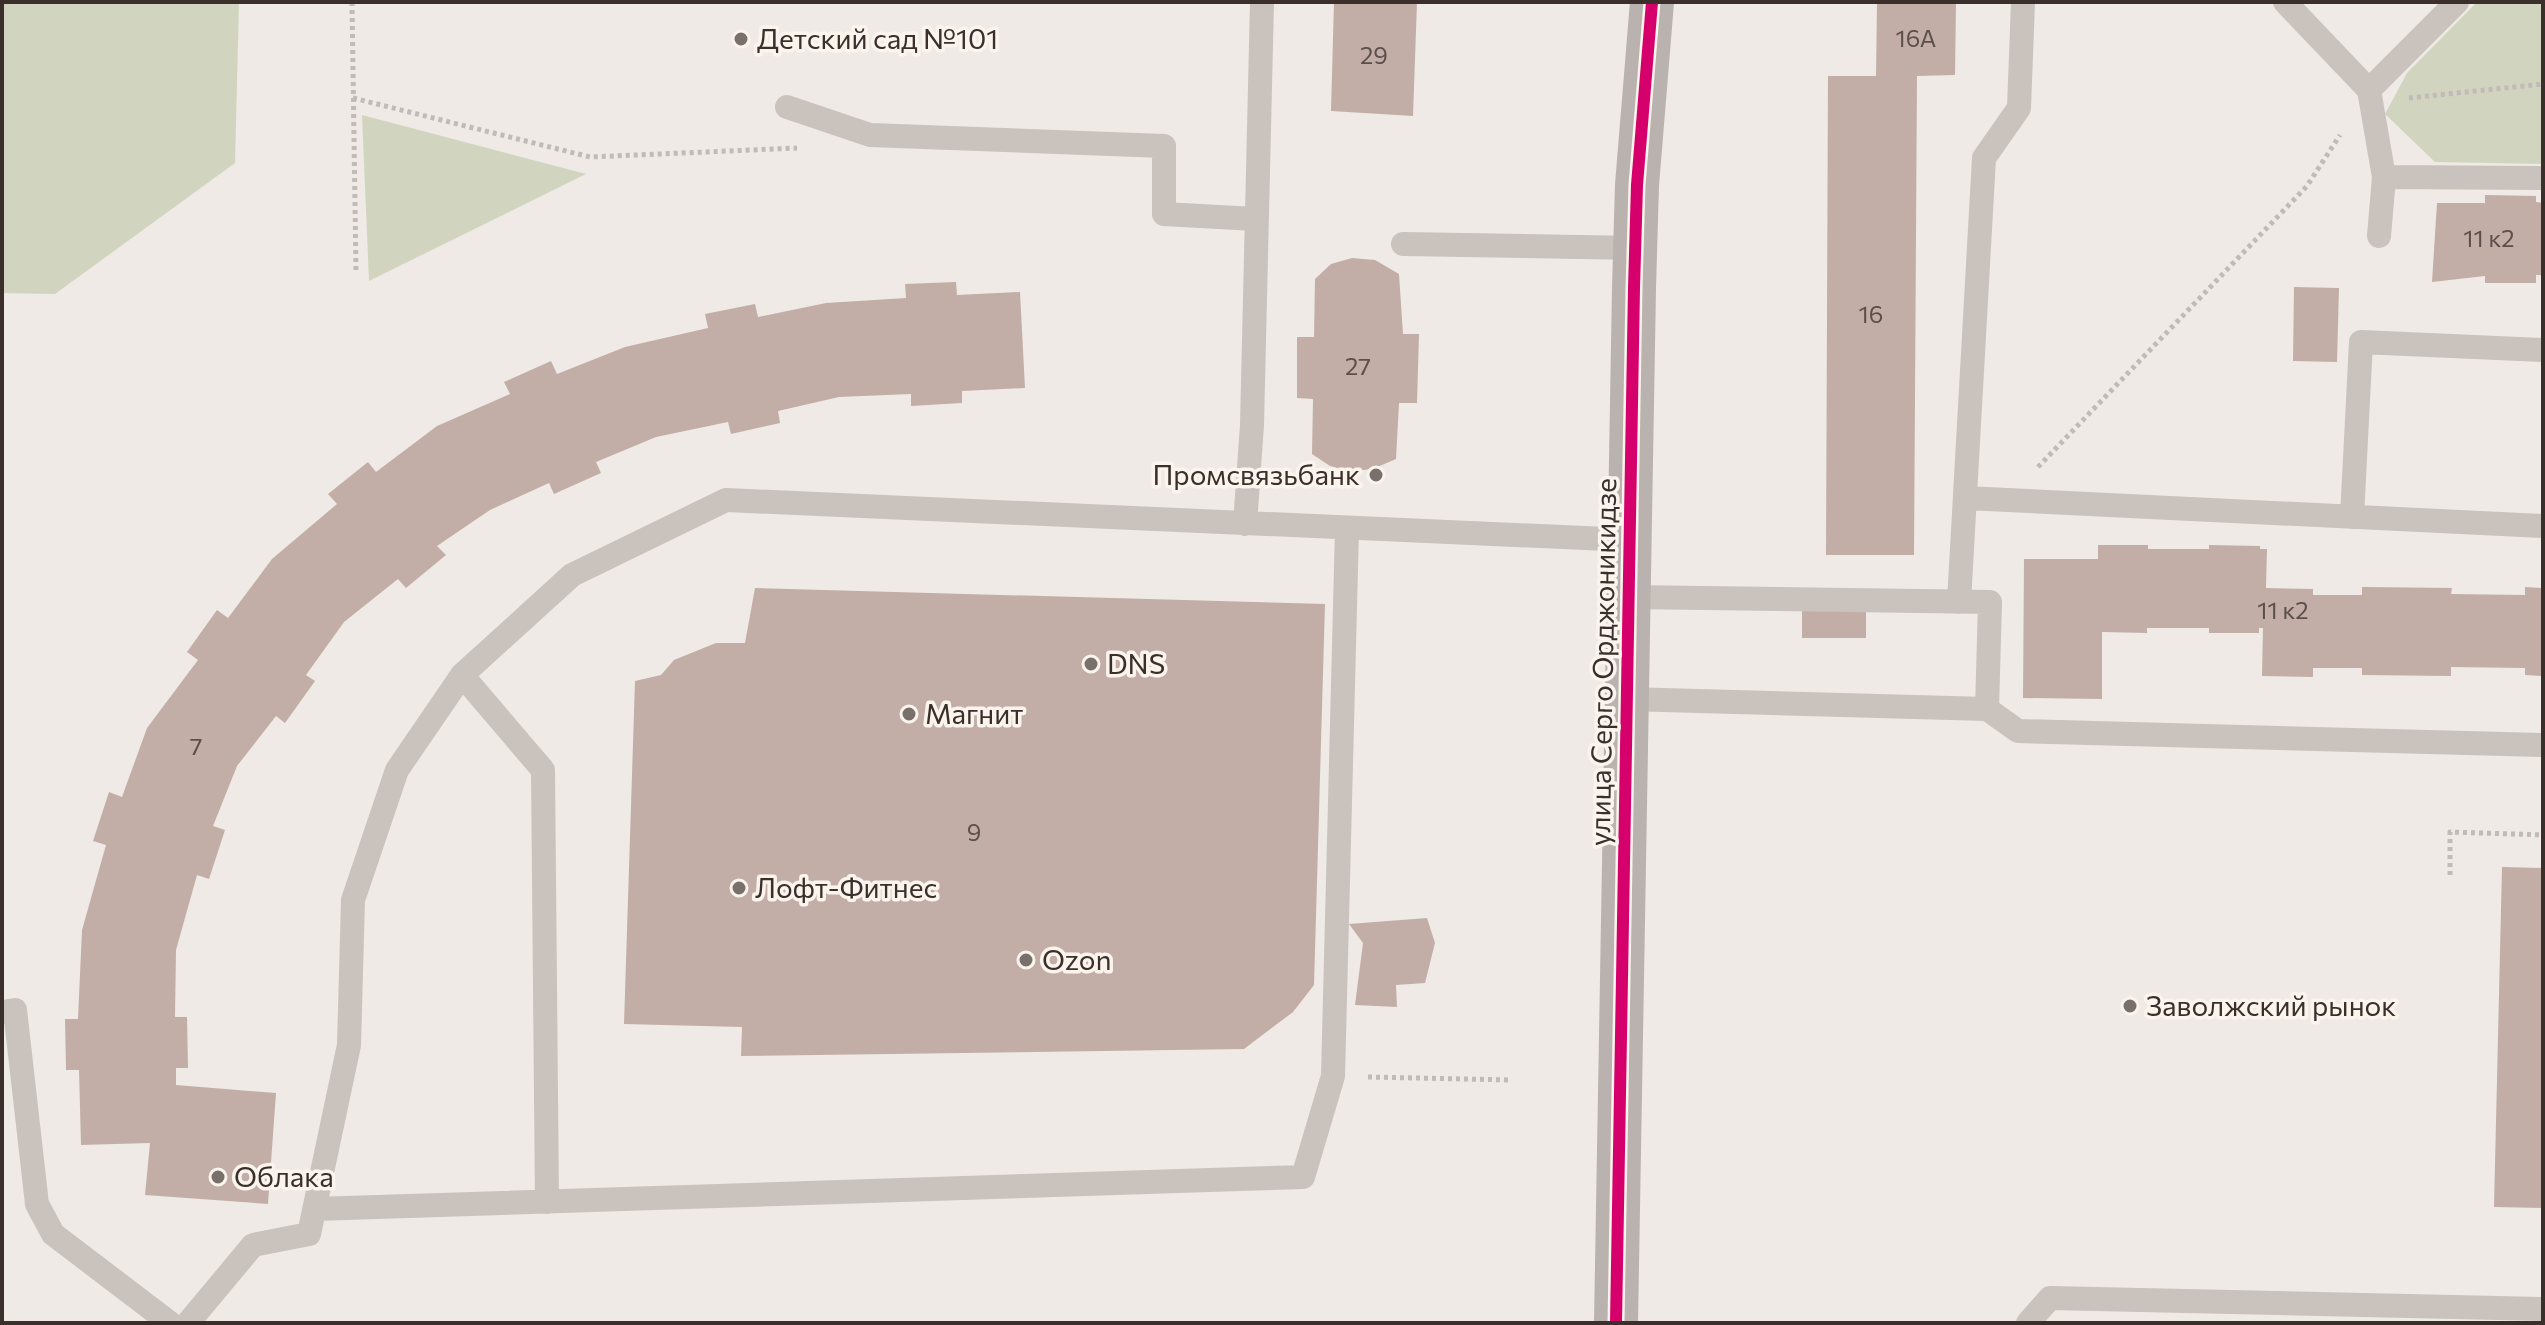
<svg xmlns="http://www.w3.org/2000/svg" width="2545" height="1325" font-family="Commissioner,sans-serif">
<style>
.green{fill:#d1d5bf}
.building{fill:#c2aea7}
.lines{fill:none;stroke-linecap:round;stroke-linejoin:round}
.path{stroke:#c1bab6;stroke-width:5;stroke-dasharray:4 4;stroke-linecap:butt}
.lane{stroke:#c9c2bd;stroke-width:24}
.secondary{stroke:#b9b2ae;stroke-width:44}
.cycleway-casing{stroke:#faf4ed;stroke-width:17}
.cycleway{stroke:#d6006c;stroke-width:12}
.poi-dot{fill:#79706c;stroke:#faf4ed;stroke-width:3}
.labels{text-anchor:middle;stroke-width:7;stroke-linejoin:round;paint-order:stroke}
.number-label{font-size:24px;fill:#5c4f4a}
.poi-label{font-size:28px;fill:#3a2f2b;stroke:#faf4ed;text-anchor:start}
.street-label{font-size:28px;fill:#3a2f2b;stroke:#faf4ed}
</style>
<rect width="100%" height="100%" fill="#efeae5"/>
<path class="green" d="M 2,2 L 239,2 L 235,163 L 55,294 L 2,293 Z
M 2477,2 L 2543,2 L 2543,164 L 2435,162 L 2385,114 L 2407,73 Z
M 362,115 L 586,174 L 369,281 Z"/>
<path class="building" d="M 1334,2 L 1417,2 L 1413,116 L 1331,111 Z
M 1877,2 L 1956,2 L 1955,75 L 1917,76 L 1914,555 L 1826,555 L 1828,76 L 1876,76 Z
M 2485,195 L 2536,196 L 2536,202 L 2543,203 L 2543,275 L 2536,275 L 2536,283 L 2485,283 L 2485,276 L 2432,282 L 2437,203 L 2485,203 Z
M 1352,258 L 1375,260 L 1399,274 L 1403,334 L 1419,334 L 1417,403 L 1399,403 L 1396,459 L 1375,468 L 1353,472 L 1330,466 L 1312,454 L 1313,399 L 1297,398 L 1297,337 L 1314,337 L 1315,279 L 1331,264 Z
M 956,282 L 957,295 L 1020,292 L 1025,388 L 962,391 L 962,403 L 911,406 L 911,394 L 839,397 L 778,411 L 780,423 L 731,434 L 728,422 L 656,437 L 596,462 L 601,473 L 554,494 L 549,483 L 490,510 L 437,546 L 446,555 L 406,588 L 398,579 L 344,622 L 306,675 L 315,681 L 285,723 L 276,716 L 237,766 L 213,826 L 225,830 L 209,879 L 197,875 L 176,950 L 175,1017 L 187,1017 L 188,1068 L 176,1068 L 176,1085 L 276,1093 L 268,1204 L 145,1195 L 150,1143 L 81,1145 L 79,1070 L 66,1070 L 65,1019 L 78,1019 L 82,930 L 106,845 L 93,841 L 109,792 L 122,797 L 147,728 L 198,660 L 187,652 L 217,610 L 228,618 L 272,559 L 337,504 L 328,494 L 368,462 L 376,472 L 437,426 L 510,394 L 504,382 L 551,361 L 557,374 L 625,347 L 708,328 L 705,314 L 755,304 L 758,317 L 826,303 L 906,298 L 905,284 Z
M 2294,287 L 2339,288 L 2337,362 L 2293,361 Z
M 2098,545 L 2148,545 L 2148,549 L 2209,549 L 2209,545 L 2260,546 L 2260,549 L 2267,549 L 2266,588 L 2313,589 L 2313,595 L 2362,595 L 2362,587 L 2452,588 L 2451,594 L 2525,595 L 2525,587 L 2543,588 L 2543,676 L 2525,675 L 2525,668 L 2451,667 L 2451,676 L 2362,675 L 2362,668 L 2313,668 L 2313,677 L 2262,676 L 2263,628 L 2259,628 L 2259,633 L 2209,633 L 2209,628 L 2147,628 L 2147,633 L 2102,632 L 2102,699 L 2023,698 L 2024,559 L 2098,559 Z
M 755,588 L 1325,604 L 1314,985 L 1293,1012 L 1244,1049 L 741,1056 L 742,1027 L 624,1024 L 635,681 L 661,675 L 674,660 L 716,643 L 745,643 Z
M 1802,607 L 1866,608 L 1866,638 L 1802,638 Z
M 2502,867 L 2543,868 L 2543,1208 L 2494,1207 Z
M 1427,918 L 1435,943 L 1425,983 L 1396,985 L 1397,1007 L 1355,1005 L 1363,943 L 1349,924 Z"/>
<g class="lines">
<path class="path" d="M 352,2 L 356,271
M 353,98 L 590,157 L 797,148
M 2409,98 L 2543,84
M 2038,467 L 2307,186 L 2340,135
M 2450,875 L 2450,832 L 2543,835
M 1368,1077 L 1511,1080"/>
<path class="lane" d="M 2285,2 L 2369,90
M 787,107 L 870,135 L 1164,146 L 1164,214 L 1255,219
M 2384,177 L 2543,178
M 2379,236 L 2384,177 L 2369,90 L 2457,2
M 1403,244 L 1636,248
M 1965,498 L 2543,526
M 2352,517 L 2361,342 L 2543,350
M 1245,524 L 1252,425 L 1262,2
M 1629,597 L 1990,602 L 1987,709 L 2018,731 L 2543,745
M 1959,602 L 1984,158 L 2019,108 L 2023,2
M 462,675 L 543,770 L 547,1202
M 1627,699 L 1987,709
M 2,1012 L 15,1010 L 37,1204 L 53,1234 L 170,1323
M 315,1209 L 1303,1177 L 1333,1076 L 1347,529
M 188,1323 L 253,1245 L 309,1234 L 349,1045 L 353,900 L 397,770 L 462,675 L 572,575 L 726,500 L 1629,540
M 2028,1323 L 2050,1298 L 2543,1309"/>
<path class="secondary" d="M 1616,1323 L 1634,288 L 1637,185 L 1652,2"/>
<defs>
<path id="cycleway" d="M 1616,1323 L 1634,288 L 1637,185 L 1652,2"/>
</defs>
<use href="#cycleway" class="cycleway-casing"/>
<use href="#cycleway" class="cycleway"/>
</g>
<g class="poi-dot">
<circle cx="741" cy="39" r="8"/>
<circle cx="1376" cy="475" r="8"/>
<circle cx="1091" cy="664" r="8"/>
<circle cx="909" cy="714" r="8"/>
<circle cx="739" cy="888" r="8"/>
<circle cx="1026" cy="960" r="8"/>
<circle cx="2130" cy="1006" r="8"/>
<circle cx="218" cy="1177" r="8"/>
</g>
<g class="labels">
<g class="number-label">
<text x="1916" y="47">16А</text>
<text x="1374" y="64">29</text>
<text x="2489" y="247">11 к2</text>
<text x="1871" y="323">16</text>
<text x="1358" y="375">27</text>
<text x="2283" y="619">11 к2</text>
<text x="196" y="755">7</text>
<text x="974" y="841">9</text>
</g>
<g class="poi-label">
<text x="757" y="49">Детский сад №101</text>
<text x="1360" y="485" text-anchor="end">Промсвязьбанк</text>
<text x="1107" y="674">DNS</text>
<text x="925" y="724">Магнит</text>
<text x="755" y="898">Лофт-Фитнес</text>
<text x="1042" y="970">Ozon</text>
<text x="2146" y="1016">Заволжский рынок</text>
<text x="234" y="1187">Облака</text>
</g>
<g class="street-label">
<text transform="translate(1603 662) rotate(-89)" y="10">улица Серго Орджоникидзе</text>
</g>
</g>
<rect width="2545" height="1325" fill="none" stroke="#3a2f2b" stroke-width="8"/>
</svg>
